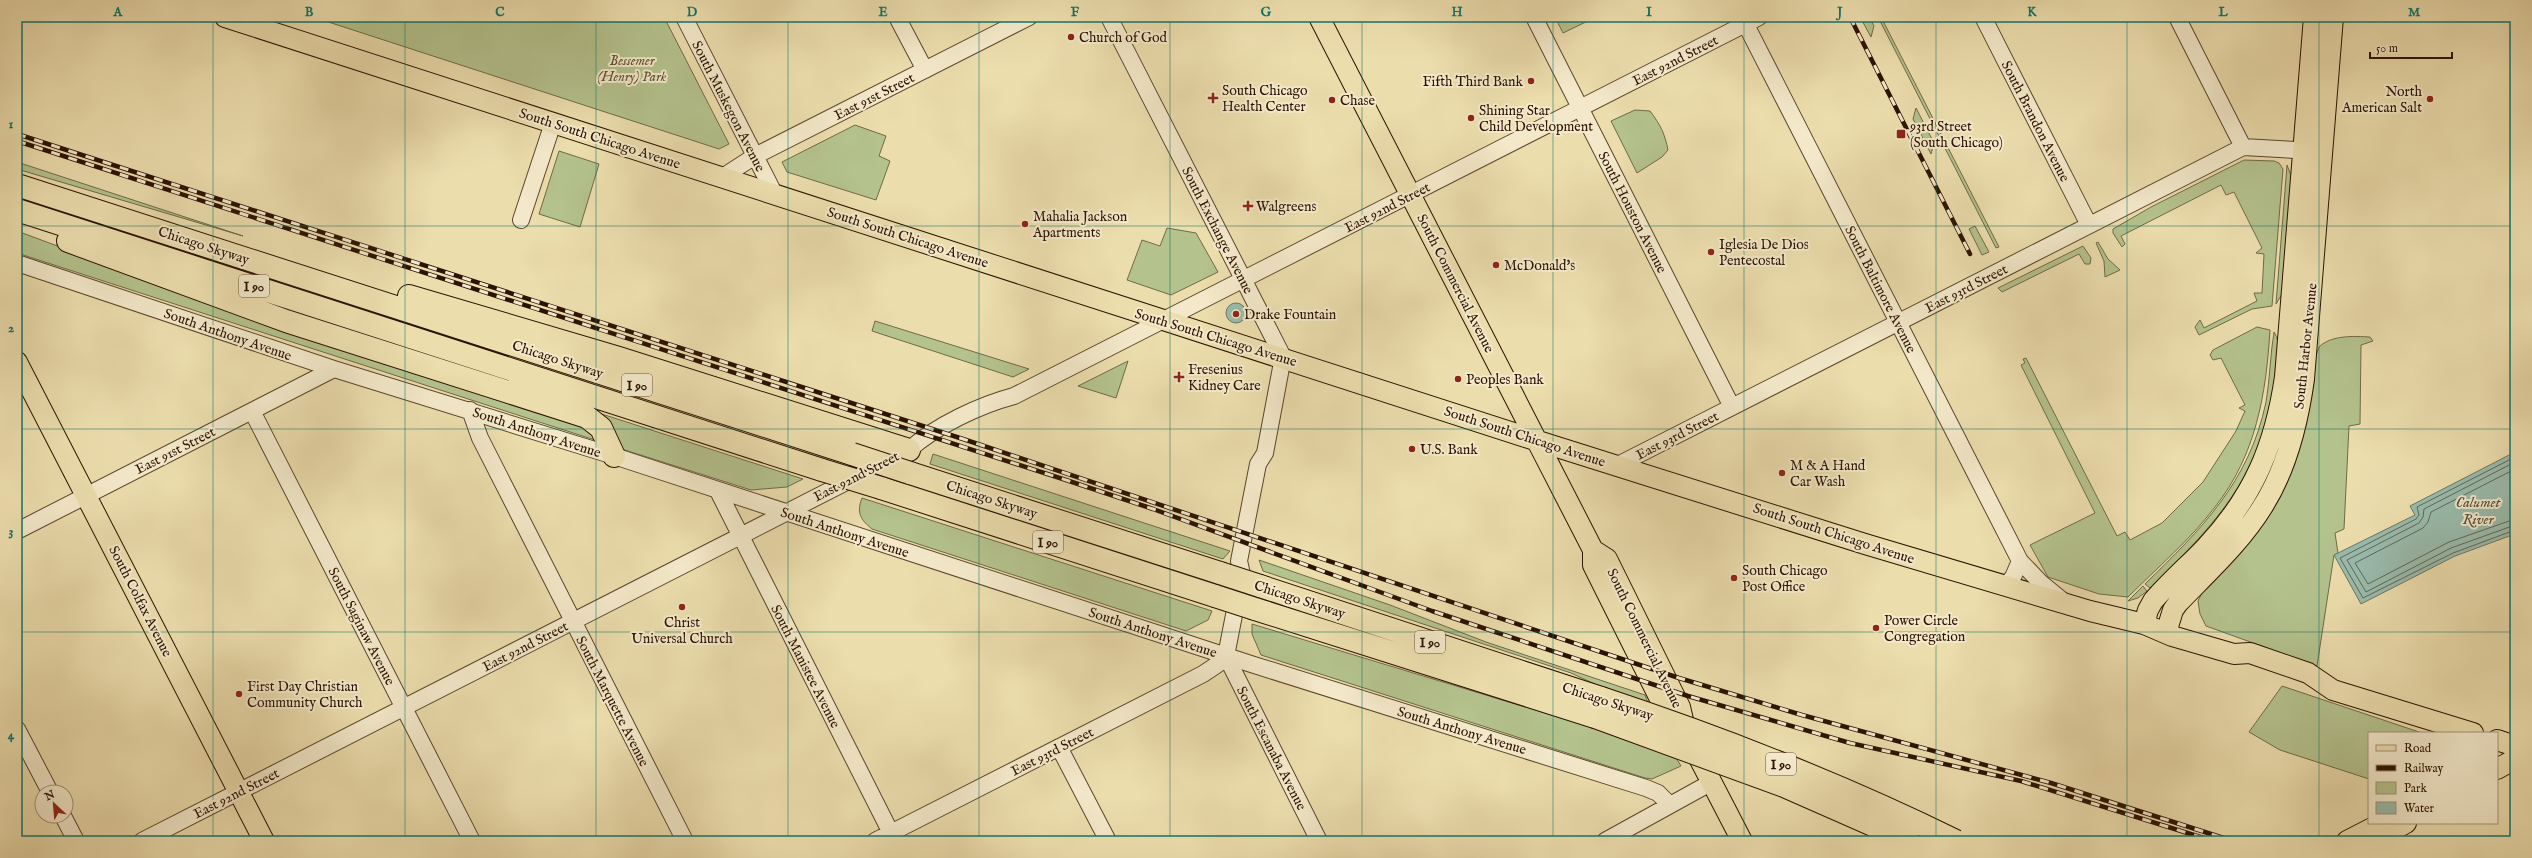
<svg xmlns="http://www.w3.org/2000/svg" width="2532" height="858" font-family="'IM FELL English',serif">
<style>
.green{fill:#b4c28d;stroke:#706a46}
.water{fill:#99bbac;stroke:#6d7767}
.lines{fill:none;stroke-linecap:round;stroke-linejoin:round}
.shore{stroke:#626656;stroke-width:1}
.minor-casing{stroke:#5c452b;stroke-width:18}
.major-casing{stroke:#2c1200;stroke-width:22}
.highway-casing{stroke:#2c1200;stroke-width:24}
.minor{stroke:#f3e9ca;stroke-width:16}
.major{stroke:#ecddad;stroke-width:20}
.highway{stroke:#ecddad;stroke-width:22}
.rail-casing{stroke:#2c1200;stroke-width:4.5}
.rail{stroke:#f3e9ca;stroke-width:3;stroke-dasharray:9;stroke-linecap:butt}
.highway-bridge-casing{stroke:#2c1200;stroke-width:24;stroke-linecap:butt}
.highway-bridge{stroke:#ecddad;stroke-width:22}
.grid{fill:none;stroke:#0f766e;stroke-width:1;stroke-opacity:0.55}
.poi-dot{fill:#8f2418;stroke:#f3e9ca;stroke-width:1.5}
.labels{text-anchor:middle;stroke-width:4;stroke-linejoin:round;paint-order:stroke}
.shield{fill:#f3e9ca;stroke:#68523d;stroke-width:1}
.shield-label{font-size:13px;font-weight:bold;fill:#2c1200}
.poi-label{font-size:14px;fill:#2c1200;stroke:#f3e9ca;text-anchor:start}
.park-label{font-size:14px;font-style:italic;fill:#5c5031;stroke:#f3e9ca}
.street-label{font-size:14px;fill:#2c1200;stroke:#f3e9ca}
.water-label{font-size:15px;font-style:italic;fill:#524d3c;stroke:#f3e9ca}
.neatline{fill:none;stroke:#0f766e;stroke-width:1.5}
.grid-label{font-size:13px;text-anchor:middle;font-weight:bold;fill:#0f766e}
</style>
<rect width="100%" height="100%" fill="#ecddad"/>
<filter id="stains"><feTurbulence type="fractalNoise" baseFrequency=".005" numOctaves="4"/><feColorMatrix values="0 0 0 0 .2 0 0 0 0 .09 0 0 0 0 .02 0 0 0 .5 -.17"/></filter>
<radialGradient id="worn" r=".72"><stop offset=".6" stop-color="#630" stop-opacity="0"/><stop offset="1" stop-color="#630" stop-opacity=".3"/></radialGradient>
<path class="green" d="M 313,17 L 664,17 L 729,144 L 719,149 Z
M 1555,17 L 1596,17 L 1563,33 Z
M 1860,17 L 1869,17 L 1874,26 L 1871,37 Z
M 1878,17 L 1881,17 L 1999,247 L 1996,248 Z
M 1916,108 L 1934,143 L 1931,154 L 1913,119 Z
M 1635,110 L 1650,111 C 1660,124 1665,134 1668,150 L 1662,157 L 1637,173 L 1611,121 Z
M 855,125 L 886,136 L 879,156 L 890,161 L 876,200 L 787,172 L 782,162 Z
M 559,151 L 599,164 L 580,227 L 539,214 Z
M 2244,160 L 2274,161 L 2279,163 L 2283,169 L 2272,306 L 2252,309 L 2199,335 L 2195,327 L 2200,320 L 2204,328 L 2257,301 L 2254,293 L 2262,293 L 2264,254 L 2256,253 L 2262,248 L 2234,192 L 2226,195 L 2221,185 L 2121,236 L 2125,244 L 2122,247 L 2113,233 L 2113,229 L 2151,207 Z
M 17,162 L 243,236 L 17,169 Z
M 2287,165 L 2292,178 L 2282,294 L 2276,304 Z
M 1975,226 L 1989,252 L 1982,255 L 1969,229 Z
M 1167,228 L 1196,233 L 1218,272 L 1171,295 L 1127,280 L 1142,240 L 1160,246 Z
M 17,231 L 122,270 L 586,428 L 598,441 L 17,253 Z
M 2098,242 L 2108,259 L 2120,270 L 2105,277 L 2104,261 L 2096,243 Z
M 2083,246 L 2091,258 L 2090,264 L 2085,264 L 2079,254 L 2002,292 L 1998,288 Z
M 249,300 L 803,479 L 787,487 L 751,490 L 631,452 L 622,449 L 605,424 Z
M 875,321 L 1029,369 L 1013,377 L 872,331 Z
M 2257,327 L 2270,330 C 2266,395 2256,455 2215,507 C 2190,540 2157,568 2128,597 L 2099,594 L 2048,577 L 2030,545 L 2095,513 L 2021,365 L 2025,363 L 2023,359 L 2026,358 L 2117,536 L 2125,532 L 2130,540 L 2162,523 L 2203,482 L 2236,431 L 2245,411 L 2239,408 L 2245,405 L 2221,358 L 2213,360 L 2210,355 L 2213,350 Z
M 2274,332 C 2282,344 2277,360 2276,374 C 2266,471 2217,523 2150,588 L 2145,584 C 2201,529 2249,483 2266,402 C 2270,379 2270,356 2274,332 Z
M 2370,337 L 2373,341 L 2361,345 L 2360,424 L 2349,426 L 2344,529 L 2335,533 L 2338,553 L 2334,555 L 2317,666 L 2206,626 L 2200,614 L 2198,601 L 2205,587 L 2254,531 L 2319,347 C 2331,335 2354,336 2370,337 Z
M 1128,361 L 1116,398 L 1078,386 Z
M 933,454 L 1230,551 L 1223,559 L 930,464 Z
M 862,498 L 1212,611 L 1208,620 L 1186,631 L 872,529 C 861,520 856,513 862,498 Z
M 1259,560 L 1390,605 L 1486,642 L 1645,695 L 1648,703 L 1599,686 L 1571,673 L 1263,571 Z
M 2143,586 L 2147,591 L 2138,598 L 2128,601 Z
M 1252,624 L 1591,727 L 1675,756 L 1681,766 L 1652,779 L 1645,778 L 1261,655 L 1252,634 Z
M 2282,686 L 2422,733 L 2369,733 L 2369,779 L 2280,750 L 2249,732 Z"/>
<path class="water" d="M1226 313a10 10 0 1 1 20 0a10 10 0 1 1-20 0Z
M 2515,452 L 2515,534 L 2455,556 L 2361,604 L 2334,555 L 2415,515 L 2410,506 Z"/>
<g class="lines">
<path class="shore" d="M 2515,457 L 2417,507 L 2419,515 L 2416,519 L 2340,558 L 2363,598 L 2453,553 L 2515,530
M 2515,462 L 2424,509 L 2423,517 L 2419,523 L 2347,560 L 2366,592 L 2451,548 L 2515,525
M 2515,469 L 2431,512 L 2428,522 L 2423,528 L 2355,563 L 2368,584 L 2449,542 L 2515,519"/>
<defs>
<path id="minor" d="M 684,17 L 775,195
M 897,17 L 925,70
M 1534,17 L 1732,407
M 1742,17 L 2020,561 L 2041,583 L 2063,601
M 1983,17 L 2089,225
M 2177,17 L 2243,147
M 721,178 L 755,156 L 1029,17
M 521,220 L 553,123
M 17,263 L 334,369 L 614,456 L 1251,664 L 1646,788 L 1658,793 L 1670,805
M 470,410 L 480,438 L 685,841
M 252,411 L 472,841
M 1618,465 L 2243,147 L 2315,151
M 718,491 L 895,841
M 17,531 L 334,369
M 2005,586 L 2013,577 L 2020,561
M 1226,656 L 1319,841
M 17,729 L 50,792
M 1059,747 L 1108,841
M 63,816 L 76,841
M 142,841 L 909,450 C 935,426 980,405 1014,396 L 1759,17
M 875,841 L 1203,674 L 1218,664 L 1226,656 L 1242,574 L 1239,561 L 1258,464 L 1265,453 L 1283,357 L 1109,17
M 1605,841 L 1712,782"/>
<path id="major" d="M 225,17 L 1538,441 L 1865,544 L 2090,611 L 2144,624 L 2172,636 L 2234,654 L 2250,653 L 2308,673 L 2333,690 L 2473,733
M 1319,17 L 1593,550 L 1607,559 L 1680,707 L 1686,733 L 1742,841
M 17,362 L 264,841
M 1593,550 L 1593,565 L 1667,713 L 1682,729
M 2144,624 L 2148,610 L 2153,601 C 2169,582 2189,565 2206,547 C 2254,496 2275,445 2285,377 L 2314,17
M 2166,633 L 2173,610 L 2178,603 C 2208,572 2241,542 2263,506 C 2287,468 2298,423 2304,379 L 2333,17
M 2497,740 L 2515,746
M 2497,769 L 2515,759
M 2347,841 L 2382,823
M 2374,841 L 2406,823"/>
<path id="highway" d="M 17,185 L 852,454
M 17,210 L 822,470
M 68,241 L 286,321 L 587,417 L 601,428 L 614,456
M 409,296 L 619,358 L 909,450
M 910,473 L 1220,573
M 881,488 L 1215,596
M 1260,586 L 1601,698
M 1255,609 L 1595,717"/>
</defs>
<use href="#minor" class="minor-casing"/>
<use href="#major" class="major-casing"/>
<use href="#highway" class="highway-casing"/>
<use href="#minor" class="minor"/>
<use href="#major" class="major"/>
<use href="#highway" class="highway"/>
<defs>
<path id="rail" d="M 1850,17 L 1970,254
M 17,134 L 963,439 L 1679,678 L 1802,715 L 2051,783 L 2233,841
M 17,141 L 1069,481 L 1153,509 L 1432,611 L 1688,696 L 1850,743 L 2021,781 L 2213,841"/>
</defs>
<use href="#rail" class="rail-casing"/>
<use href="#rail" class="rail"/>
<defs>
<path id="highway-bridge" d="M 852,454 L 910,473
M 822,470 L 881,488
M 1220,573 L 1260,586
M 1215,596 L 1255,609
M 1601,698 C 1722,738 1842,785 1956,841
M 1595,717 L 1784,786 L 1909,841"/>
</defs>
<use href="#highway-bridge" class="highway-bridge-casing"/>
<use href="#highway-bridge" class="highway-bridge"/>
</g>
<path class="grid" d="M 213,17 L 213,841M 405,17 L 405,841M 596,17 L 596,841M 788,17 L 788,841M 979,17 L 979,841M 1170,17 L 1170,841M 1362,17 L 1362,841M 1553,17 L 1553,841M 1744,17 L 1744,841M 1936,17 L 1936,841M 2127,17 L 2127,841M 2319,17 L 2319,841M 17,226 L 2515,226M 17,429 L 2515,429M 17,632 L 2515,632"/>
<g class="poi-dot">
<circle cx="1071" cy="37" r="4"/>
<circle cx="1531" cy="81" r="4"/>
<path d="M1211 92h4v4h4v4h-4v4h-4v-4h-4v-4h4z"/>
<circle cx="2430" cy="99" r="4"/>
<circle cx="1332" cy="100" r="4"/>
<circle cx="1471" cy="118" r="4"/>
<rect x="1896" y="129" width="10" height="10" rx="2"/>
<path d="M1246 200h4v4h4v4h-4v4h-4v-4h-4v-4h4z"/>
<circle cx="1025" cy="224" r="4"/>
<circle cx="1711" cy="252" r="4"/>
<circle cx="1496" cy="265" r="4"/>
<circle cx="1236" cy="314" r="4"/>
<path d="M1177 371h4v4h4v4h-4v4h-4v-4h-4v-4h4z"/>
<circle cx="1458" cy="379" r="4"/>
<circle cx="1412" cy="449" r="4"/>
<circle cx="1782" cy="473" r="4"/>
<circle cx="1734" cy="578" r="4"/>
<circle cx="682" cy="607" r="4"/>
<circle cx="1876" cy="628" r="4"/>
<circle cx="239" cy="694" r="4"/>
</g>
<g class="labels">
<g class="shield">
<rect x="239" y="275" width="30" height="22" rx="3"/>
<rect x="622" y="374" width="30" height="22" rx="3"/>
<rect x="1033" y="531" width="30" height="22" rx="3"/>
<rect x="1415" y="631" width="30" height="22" rx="3"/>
<rect x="1766" y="753" width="30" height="22" rx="3"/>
</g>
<g class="shield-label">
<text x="254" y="291">I 90</text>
<text x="637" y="390">I 90</text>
<text x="1048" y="547">I 90</text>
<text x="1430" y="647">I 90</text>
<text x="1781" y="769">I 90</text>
</g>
<g class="poi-label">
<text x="1079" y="42">Church of God</text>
<text x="1523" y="86" text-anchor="end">Fifth Third Bank</text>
<text x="1222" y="95">South Chicago<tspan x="1222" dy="16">Health Center</tspan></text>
<text x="2422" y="96" text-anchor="end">North<tspan x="2422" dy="16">American Salt</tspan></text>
<text x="1340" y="105">Chase</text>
<text x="1479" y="115">Shining Star<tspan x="1479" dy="16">Child Development</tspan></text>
<text x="1910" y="131">93rd Street<tspan x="1910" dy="16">(South Chicago)</tspan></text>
<text x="1256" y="211">Walgreens</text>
<text x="1033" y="221">Mahalia Jackson<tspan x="1033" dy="16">Apartments</tspan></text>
<text x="1719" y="249">Iglesia De Dios<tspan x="1719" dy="16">Pentecostal</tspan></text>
<text x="1504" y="270">McDonald's</text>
<text x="1244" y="319">Drake Fountain</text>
<text x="1188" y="374">Fresenius<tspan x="1188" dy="16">Kidney Care</tspan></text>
<text x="1466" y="384">Peoples Bank</text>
<text x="1420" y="454">U.S. Bank</text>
<text x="1790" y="470">M &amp; A Hand<tspan x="1790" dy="16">Car Wash</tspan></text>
<text x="1742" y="575">South Chicago<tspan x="1742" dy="16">Post Office</tspan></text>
<text x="1884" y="625">Power Circle<tspan x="1884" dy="16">Congregation</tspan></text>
<text x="682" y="627" text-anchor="middle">Christ<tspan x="682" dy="16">Universal Church</tspan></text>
<text x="247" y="691">First Day Christian<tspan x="247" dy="16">Community Church</tspan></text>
</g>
<g class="park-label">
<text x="632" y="65">Bessemer<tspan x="632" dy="16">(Henry) Park</tspan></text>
</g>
<g class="street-label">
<text transform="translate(1675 60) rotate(-27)" y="5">East 92nd Street</text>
<text transform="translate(874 96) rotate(-27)" y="5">East 91st Street</text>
<text transform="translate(729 106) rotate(63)" y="5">South Muskegon Avenue</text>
<text transform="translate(2036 121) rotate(63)" y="5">South Brandon Avenue</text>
<text transform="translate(600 138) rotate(18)" y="5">South South Chicago Avenue</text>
<text transform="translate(1387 207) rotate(-27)" y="5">East 92nd Street</text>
<text transform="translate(1633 212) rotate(63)" y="5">South Houston Avenue</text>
<text transform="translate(1218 230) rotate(63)" y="5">South Exchange Avenue</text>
<text transform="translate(908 237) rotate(18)" y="5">South South Chicago Avenue</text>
<text transform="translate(204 245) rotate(18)" y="5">Chicago Skyway</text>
<text transform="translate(1456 283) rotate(63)" y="5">South Commercial Avenue</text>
<text transform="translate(1966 288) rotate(-27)" y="5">East 93rd Street</text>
<text transform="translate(1881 289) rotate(63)" y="5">South Baltimore Avenue</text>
<text transform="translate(228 334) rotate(19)" y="5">South Anthony Avenue</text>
<text transform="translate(1216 337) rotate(17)" y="5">South South Chicago Avenue</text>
<text transform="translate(2305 346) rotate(-84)" y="5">South Harbor Avenue</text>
<text transform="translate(558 359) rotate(18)" y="5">Chicago Skyway</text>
<text transform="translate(537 432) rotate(18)" y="5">South Anthony Avenue</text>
<text transform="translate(1677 435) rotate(-27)" y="5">East 93rd Street</text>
<text transform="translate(1525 436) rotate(18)" y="5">South South Chicago Avenue</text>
<text transform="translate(175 450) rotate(-27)" y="5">East 91st Street</text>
<text transform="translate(856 476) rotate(-27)" y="5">East 92nd Street</text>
<text transform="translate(992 499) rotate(18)" y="5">Chicago Skyway</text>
<text transform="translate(845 532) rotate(18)" y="5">South Anthony Avenue</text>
<text transform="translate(1834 533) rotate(18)" y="5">South South Chicago Avenue</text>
<text transform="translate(1300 599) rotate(18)" y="5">Chicago Skyway</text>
<text transform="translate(141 601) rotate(63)" y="5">South Colfax Avenue</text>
<text transform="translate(362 626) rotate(63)" y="5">South Saginaw Avenue</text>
<text transform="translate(1153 632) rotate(18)" y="5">South Anthony Avenue</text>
<text transform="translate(1645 638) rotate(64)" y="5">South Commercial Avenue</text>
<text transform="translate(525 646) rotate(-27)" y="5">East 92nd Street</text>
<text transform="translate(806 666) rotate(63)" y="5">South Manistee Avenue</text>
<text transform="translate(613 701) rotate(63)" y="5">South Marquette Avenue</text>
<text transform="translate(1608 701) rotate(18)" y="5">Chicago Skyway</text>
<text transform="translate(1462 730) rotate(17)" y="5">South Anthony Avenue</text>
<text transform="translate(1272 748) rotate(63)" y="5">South Escanaba Avenue</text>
<text transform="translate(1052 751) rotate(-27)" y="5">East 93rd Street</text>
<text transform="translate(236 793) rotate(-27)" y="5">East 92nd Street</text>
</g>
<g class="water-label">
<text x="2478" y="507">Calumet<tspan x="2478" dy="17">River</tspan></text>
</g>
</g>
<rect width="2532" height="858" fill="none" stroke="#ecddad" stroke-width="44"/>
<rect x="2368" y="732" width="130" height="92" fill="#f3e9ca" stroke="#a39379"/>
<rect x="2376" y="745" width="20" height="6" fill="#ecddad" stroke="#a39379"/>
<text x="2404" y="752" font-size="12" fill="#2c1200">Road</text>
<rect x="2376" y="765" width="20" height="6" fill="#2c1200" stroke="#a39379"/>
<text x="2404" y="772" font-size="12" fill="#2c1200">Railway</text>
<rect x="2376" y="782" width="20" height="12" fill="#b4c28d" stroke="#a39379"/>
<text x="2404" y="792" font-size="12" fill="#2c1200">Park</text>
<rect x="2376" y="802" width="20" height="12" fill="#99bbac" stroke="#a39379"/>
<text x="2404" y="812" font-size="12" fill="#2c1200">Water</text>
<g transform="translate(54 804) rotate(334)"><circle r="19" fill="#f3e9ca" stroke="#a39379"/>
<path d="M0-3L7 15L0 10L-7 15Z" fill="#8f2418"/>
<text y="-6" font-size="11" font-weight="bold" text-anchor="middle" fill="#2c1200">N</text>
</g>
<path d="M2370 52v6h82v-6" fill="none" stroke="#2c1200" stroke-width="2"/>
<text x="2376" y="52" font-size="12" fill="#2c1200" stroke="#f3e9ca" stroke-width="3" paint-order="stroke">50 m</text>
<rect x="22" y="22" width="2488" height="814" class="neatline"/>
<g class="grid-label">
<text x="118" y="16">A</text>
<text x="309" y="16">B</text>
<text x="500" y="16">C</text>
<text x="692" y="16">D</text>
<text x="883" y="16">E</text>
<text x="1075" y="16">F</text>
<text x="1266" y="16">G</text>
<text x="1457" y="16">H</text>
<text x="1649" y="16">I</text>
<text x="1840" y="16">J</text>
<text x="2032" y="16">K</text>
<text x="2223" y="16">L</text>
<text x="2414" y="16">M</text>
<text x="11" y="128">1</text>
<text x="11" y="332">2</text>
<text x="11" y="535">3</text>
<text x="11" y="739">4</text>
</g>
<rect width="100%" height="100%" filter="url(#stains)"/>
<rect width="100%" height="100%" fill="url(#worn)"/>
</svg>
